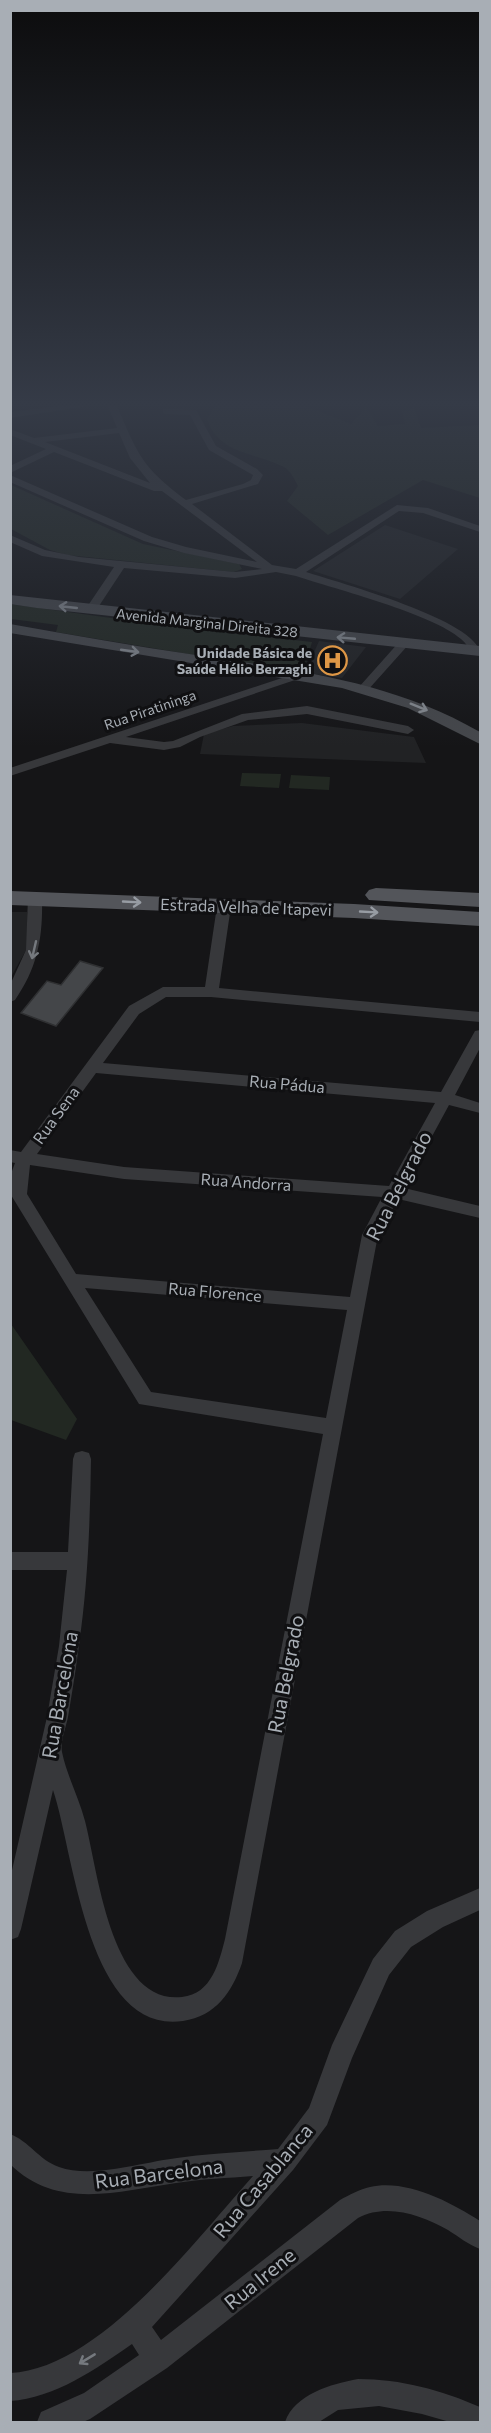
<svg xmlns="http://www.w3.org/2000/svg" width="491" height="2433" font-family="Commissioner,sans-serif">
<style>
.built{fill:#212224}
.green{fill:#222822}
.building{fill:#444649;stroke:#2f3032;stroke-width:1.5}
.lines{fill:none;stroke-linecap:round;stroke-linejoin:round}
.minor{fill:#37383b;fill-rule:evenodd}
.secondary{fill:#45474b;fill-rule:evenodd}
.primary{fill:#53555a;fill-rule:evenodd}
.oneway{stroke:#858a90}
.oneway2{stroke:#979ca3}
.oneway3{stroke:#75797e}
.labels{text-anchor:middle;stroke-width:6;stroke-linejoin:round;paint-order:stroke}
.far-street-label{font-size:14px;fill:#a8aeb5;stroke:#101012}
.far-poi-label{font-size:14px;font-weight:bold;fill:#a8aeb5;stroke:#101012;text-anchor:end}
.street-label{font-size:16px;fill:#a8aeb5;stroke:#101012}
.near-street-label{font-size:20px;fill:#a8aeb5;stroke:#101012}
</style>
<rect width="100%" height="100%" fill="#151517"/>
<path class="built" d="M 385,525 L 458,549 L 400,599 L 313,571 Z
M 319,641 L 366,647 L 342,678 L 305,673 Z
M 302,723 L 414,737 L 426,763 L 200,754 L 204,734 L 233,726 Z
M 11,912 L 27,912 L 29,945 L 11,977 Z"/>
<path class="green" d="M 215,406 L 306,406 L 351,424 L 366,407 L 378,426 L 405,424 L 402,411 L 414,407 L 421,428 L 480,425 L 480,498 L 423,480 L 328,535 L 287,501 L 298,486 C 295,480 290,470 284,467 C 255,452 219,455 207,419 Z
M 11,485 L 143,544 L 239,564 L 242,569 L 234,572 L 67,555 L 50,550 L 11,529 Z
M 10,604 L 169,626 L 312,642 L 303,673 L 56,632 L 58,625 L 11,619 Z
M 242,773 L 281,774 L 279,788 L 240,786 Z
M 291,775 L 330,777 L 329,790 L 289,788 Z
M 11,1324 L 77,1419 L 66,1440 L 11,1420 Z"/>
<path class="building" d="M 80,961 L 103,968 L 56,1026 L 21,1013 L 47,981 L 61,985 Z"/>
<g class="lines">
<path class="minor" d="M 59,406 L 88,406 L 10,418 L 10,412 Z
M 108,406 L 117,406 C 138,455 142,467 186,500 L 243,484 L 251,480 L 253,475 L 209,450 L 190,415 L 166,414 L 163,413 L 163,409 L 196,410 L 216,446 L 257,469 L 263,475 L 258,484 L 192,504 L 272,565 L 296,569 L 397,505 L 428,508 L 480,526 L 480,532 L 423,513 L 399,511 L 306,572 C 337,582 480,621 480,654 L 473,653 C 469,649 466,643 461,639 C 433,614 335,589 296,576 L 276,572 L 235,578 L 124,568 L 95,612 L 87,612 L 85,610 L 114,567 L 42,556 L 10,542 L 10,535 L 45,550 L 79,557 L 235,572 L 262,569 L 184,553 L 144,541 L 10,482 L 10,475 L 152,537 L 186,547 L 257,562 L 162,491 L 154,491 L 54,452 L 10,473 L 10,466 L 46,449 L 10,435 L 10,429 L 34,438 L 117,428 ZM 119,433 L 130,458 L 150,483 L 45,442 Z
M 400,641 L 410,643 L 367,691 L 359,691 L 359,687 Z
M 300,672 L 304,673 L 304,677 L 126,737 L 164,742 L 173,741 L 242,714 L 307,706 L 408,726 L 414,730 L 408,734 L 307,714 L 248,720 L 200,737 L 180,747 L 164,750 L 110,743 L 10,776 L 10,768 Z
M 35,893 L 42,897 C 43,937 38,967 15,1000 L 10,1002 L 10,985 L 26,950 L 28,897 Z
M 224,902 L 231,906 L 219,988 L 480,1012 L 480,1022 L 211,997 L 166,997 L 139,1014 L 103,1063 L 441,1092 L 475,1031 L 480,1030 L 480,1048 L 455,1095 L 480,1103 L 480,1113 L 449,1105 L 404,1188 L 480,1206 L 480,1218 L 398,1199 L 378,1235 L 242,1963 C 232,1992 216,2016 183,2021 C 87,2035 74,1852 53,1790 L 21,1929 L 18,1937 L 10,1940 L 10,1879 L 47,1717 L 59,1646 L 67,1570 L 10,1570 L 10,1552 L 68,1552 L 73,1459 L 75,1453 L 82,1451 L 89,1453 L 91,1459 C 90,1522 88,1583 79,1645 C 76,1669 72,1693 68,1717 C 66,1727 60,1742 62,1752 C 67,1776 79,1798 85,1821 C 98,1871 111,2005 182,1997 C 212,1994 219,1962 225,1939 L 323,1434 L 139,1404 L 11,1195 L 12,1171 L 15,1163 L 10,1162 L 10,1150 L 21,1152 L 129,1006 L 163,987 L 205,987 L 217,906 ZM 96,1073 L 435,1103 L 389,1186 L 124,1167 L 37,1154 ZM 30,1165 L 124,1179 L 382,1197 L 362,1235 L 350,1297 L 76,1274 L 27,1194 ZM 85,1288 L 347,1310 L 326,1418 L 151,1392 Z
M 480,1888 L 480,1910 L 443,1927 L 411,1947 L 389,1975 L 352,2058 L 327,2125 L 293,2170 L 152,2327 L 161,2340 L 340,2200 C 349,2195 360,2189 370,2187 C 407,2179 450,2202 480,2221 L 480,2249 C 469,2245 459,2237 448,2230 C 421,2215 387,2203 358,2218 L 167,2368 L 90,2419 L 83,2422 L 37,2422 L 41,2412 L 84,2393 L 139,2355 L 132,2344 C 96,2369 55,2398 10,2401 L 10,2373 C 100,2369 196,2239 253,2176 C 228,2178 201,2179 176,2183 C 119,2191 57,2211 10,2164 L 10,2134 C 29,2141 39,2160 59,2167 C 92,2179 143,2162 177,2158 C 210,2153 244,2152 278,2149 L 309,2108 L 332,2045 L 373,1959 L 395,1931 L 427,1911 Z
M 358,2379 C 401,2379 441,2390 480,2407 L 480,2422 L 450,2422 L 422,2414 L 379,2406 L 338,2410 L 319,2422 L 285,2422 C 295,2394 331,2384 358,2379 Z"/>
<path class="secondary" d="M 10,595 L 480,646 L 480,656 L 37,608 L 10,604 Z
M 10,624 C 72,635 134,646 196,655 C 295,670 392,681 480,732 L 480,744 L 408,708 L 342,688 L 10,633 Z"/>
<path class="primary" d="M 376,888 L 480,893 L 480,907 L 369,900 L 365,895 L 369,890 Z
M 10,891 L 354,904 L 480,912 L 480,926 L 354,918 L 10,905 Z"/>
</g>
<defs><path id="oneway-shaft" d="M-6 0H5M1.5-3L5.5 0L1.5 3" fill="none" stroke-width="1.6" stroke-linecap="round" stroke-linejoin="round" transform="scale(1.5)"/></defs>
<g class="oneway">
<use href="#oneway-shaft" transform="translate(68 607) rotate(-174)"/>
<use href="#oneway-shaft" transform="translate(346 638) rotate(-175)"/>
<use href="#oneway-shaft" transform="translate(130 651) rotate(8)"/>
<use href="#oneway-shaft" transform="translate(419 707) rotate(22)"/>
</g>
<g class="oneway2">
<use href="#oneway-shaft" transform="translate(132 902) rotate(3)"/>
<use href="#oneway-shaft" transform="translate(369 912) rotate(3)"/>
</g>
<g class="oneway3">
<use href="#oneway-shaft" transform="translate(34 950) rotate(103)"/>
<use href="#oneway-shaft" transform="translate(87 2359) rotate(149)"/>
</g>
<linearGradient id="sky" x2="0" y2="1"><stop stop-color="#0c0c0d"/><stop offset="0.54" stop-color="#353b47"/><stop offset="1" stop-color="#353b47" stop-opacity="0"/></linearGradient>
<rect width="491" height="747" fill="url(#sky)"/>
<defs>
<symbol id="hospital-ring" viewBox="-11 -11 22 22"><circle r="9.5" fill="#101012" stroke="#de9746" stroke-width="1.5"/><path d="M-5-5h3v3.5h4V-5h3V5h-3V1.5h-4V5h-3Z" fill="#de9746"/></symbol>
</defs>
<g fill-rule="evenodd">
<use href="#hospital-ring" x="316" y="644" width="33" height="33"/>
</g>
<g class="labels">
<g class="far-street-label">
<text transform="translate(207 623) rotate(6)" y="5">Avenida Marginal Direita 328</text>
<text transform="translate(150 710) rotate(-19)" y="5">Rua Piratininga</text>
</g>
<g class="far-poi-label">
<text x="312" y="658">Unidade Básica de<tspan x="312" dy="16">Saúde Hélio Berzaghi</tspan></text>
</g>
<g class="street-label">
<text transform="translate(246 907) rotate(2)" y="6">Estrada Velha de Itapevi</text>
<text transform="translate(287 1084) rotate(5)" y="6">Rua Pádua</text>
<text transform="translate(56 1115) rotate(-54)" y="6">Rua Sena</text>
<text transform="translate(246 1182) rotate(4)" y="6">Rua Andorra</text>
<text transform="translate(215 1292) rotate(5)" y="6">Rua Florence</text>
</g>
<g class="near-street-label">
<text transform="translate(399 1186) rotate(-63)" y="7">Rua Belgrado</text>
<text transform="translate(286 1674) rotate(-79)" y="7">Rua Belgrado</text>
<text transform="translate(60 1695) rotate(-80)" y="7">Rua Barcelona</text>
<text transform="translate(159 2174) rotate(-7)" y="7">Rua Barcelona</text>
<text transform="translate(263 2181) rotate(-50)" y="7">Rua Casablanca</text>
<text transform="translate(260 2279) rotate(-39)" y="7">Rua Irene</text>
</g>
</g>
<rect width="491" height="2433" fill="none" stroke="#a8aeb5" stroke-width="24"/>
</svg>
